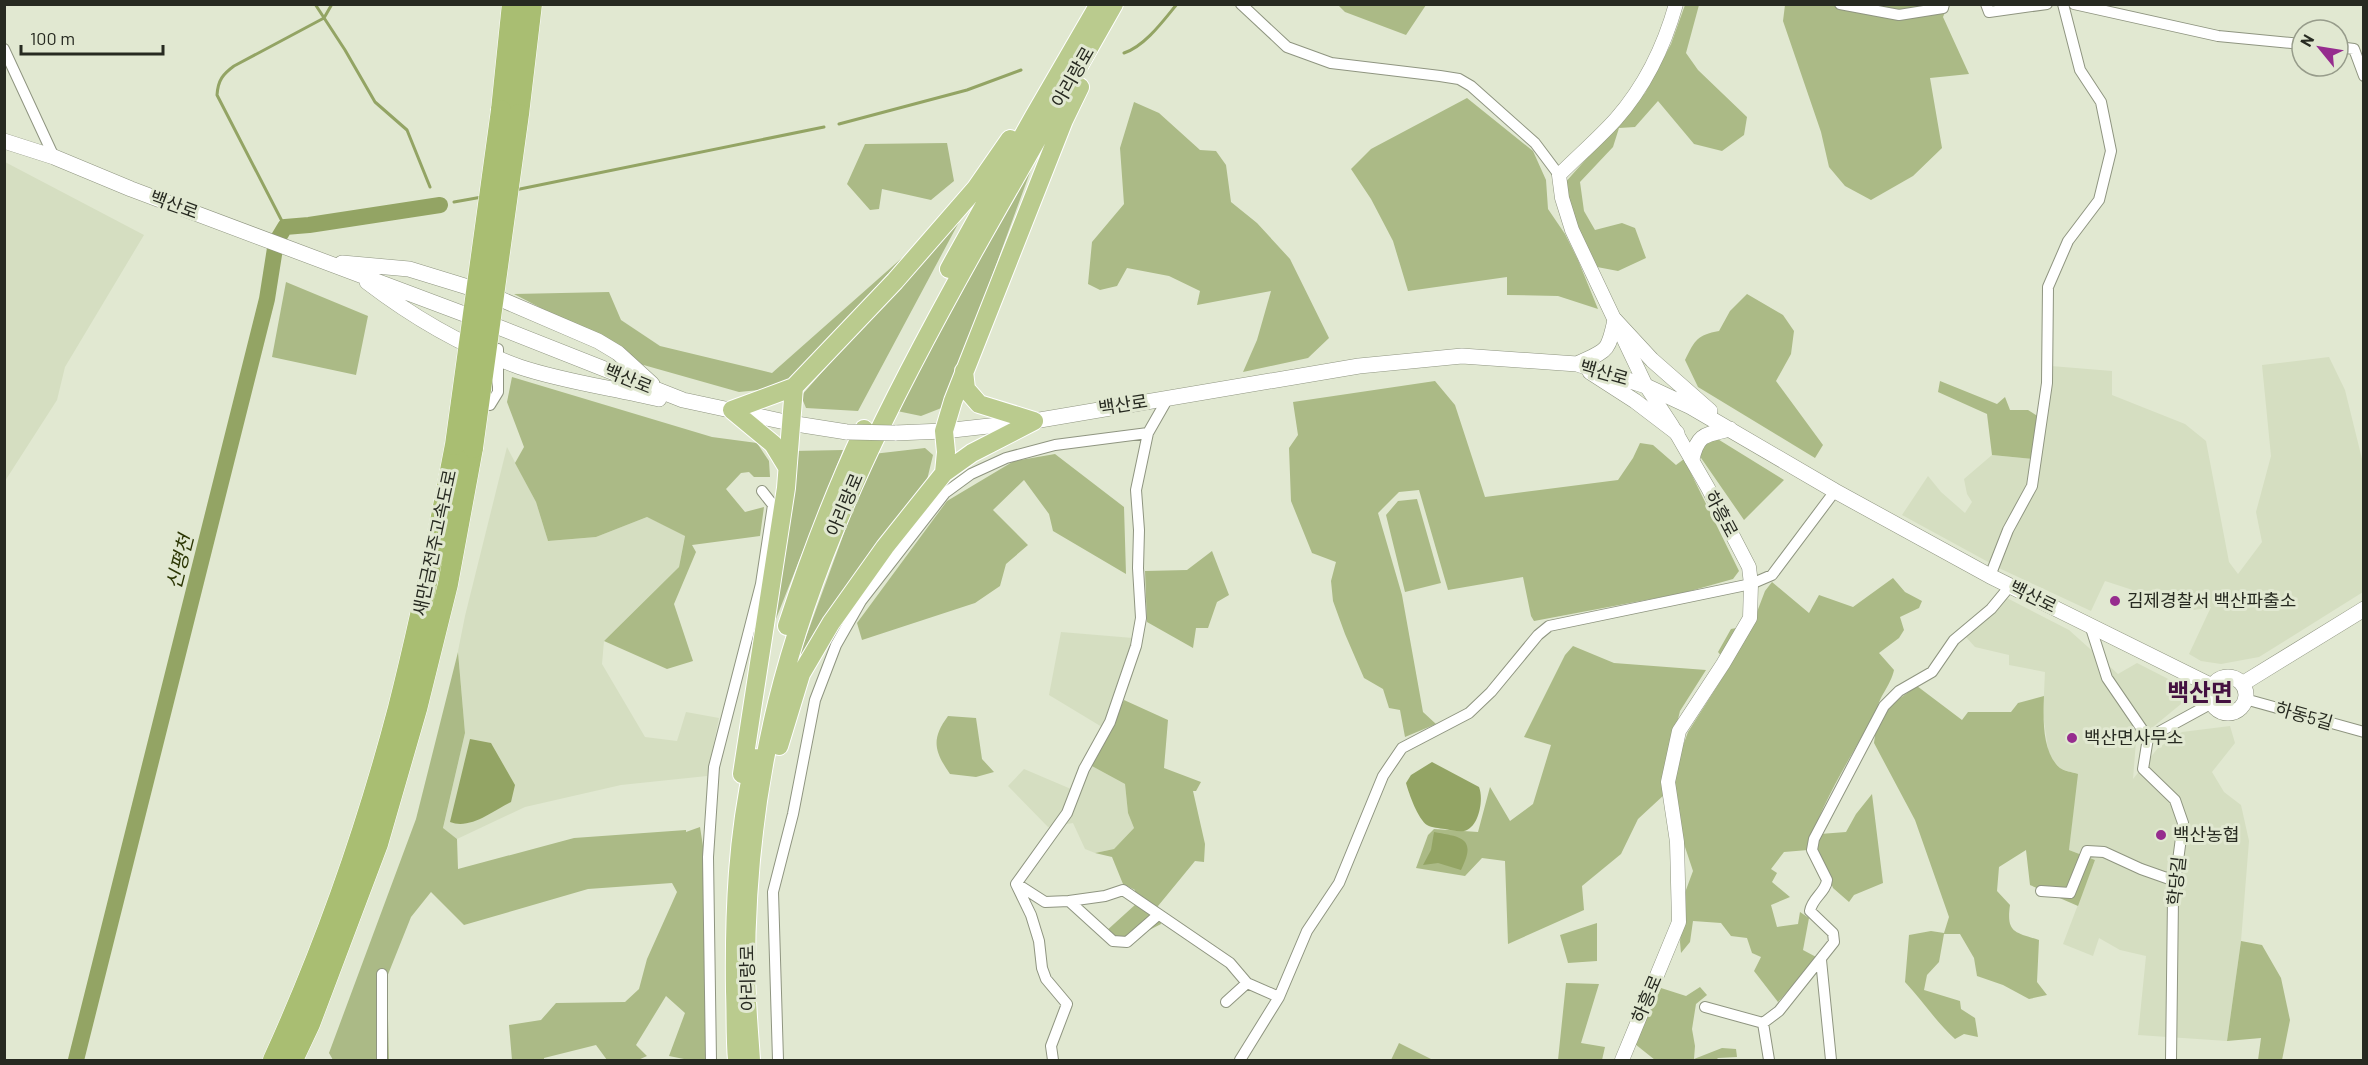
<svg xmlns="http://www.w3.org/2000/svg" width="2368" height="1065" font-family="Barlow,'Noto Sans KR',sans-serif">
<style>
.built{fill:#d5dec1}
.green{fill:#abba86}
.water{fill:#93a464}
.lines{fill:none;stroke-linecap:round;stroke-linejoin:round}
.stream{stroke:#93a464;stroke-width:3}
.river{stroke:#93a464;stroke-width:16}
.minor-casing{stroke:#8f9580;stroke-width:12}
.tertiary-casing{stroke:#8f9580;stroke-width:15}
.secondary-casing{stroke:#8f9580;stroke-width:16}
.trunk-casing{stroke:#fff;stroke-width:20}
.motorway-casing{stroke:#fff;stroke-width:21}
.minor{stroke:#fff;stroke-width:10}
.tertiary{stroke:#fff;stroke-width:14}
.secondary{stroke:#fff;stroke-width:15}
.trunk{stroke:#bacb8e;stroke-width:18}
.motorway{stroke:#a9be72;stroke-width:20}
.secondary-bridge-casing{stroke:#8f9580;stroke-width:16;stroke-linecap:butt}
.motorway-bridge-casing{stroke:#fff;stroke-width:21;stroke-linecap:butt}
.secondary-bridge{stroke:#fff;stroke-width:15}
.motorway-bridge{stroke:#a9be72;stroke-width:20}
.poi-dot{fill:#962c8e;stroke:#e1e8d1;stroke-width:2}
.labels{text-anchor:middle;stroke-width:6;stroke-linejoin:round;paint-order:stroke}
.street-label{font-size:18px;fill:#272a21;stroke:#e1e8d1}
.poi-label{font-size:18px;fill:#272a21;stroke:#e1e8d1;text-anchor:start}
.water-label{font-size:20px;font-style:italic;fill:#2c3604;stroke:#e1e8d1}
.district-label{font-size:24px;font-weight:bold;fill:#441140;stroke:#e1e8d1}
</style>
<rect width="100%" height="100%" fill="#e1e8d1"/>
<path class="built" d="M 5,162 L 144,235 L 65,367 L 57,400 L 5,481 Z
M 2329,357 L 2345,390 L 2363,463 L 2363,592 L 2259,657 L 2221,664 L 2201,661 L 2189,654 L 2211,607 L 2194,610 L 2105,581 L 2091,611 L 2001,569 L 1902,515 L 1928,476 L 1941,492 L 1965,513 L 1972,502 L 1967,494 L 1964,479 L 1992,455 L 2033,459 L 2051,366 L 2112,371 L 2112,395 L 2185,424 L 2206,441 L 2229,562 L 2238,574 L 2262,542 L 2256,512 L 2271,456 L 2262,365 Z
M 507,447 L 536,502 L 548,541 L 596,537 L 647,517 L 685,535 L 679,567 L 604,641 L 602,664 L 645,737 L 677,741 L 686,712 L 719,718 L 707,776 L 621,785 L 525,807 L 457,839 L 443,829 L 465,733 L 458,651 L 465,616 Z
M 2007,598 L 2069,630 L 2118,674 L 2137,663 L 2180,685 L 2187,699 L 2136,741 L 2133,779 L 2158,748 L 2182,732 L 2230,726 L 2235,743 L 2212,772 L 2224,792 L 2241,805 L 2249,841 L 2241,941 L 2227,1041 L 2138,1035 L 2146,956 L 2120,950 L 2099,938 L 2093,956 L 2063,944 L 2095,860 L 2069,850 L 2077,774 L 2061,769 L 2049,756 L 2043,715 L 2045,672 L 2009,665 L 2009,655 L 1975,647 L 1966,637 Z
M 1061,632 L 1133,638 L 1102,727 L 1049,695 Z
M 1090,765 L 1125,784 L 1128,813 L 1134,828 L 1114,849 L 1095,853 L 1085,849 L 1073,823 L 1048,827 L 1008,786 L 1024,769 L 1071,789 Z"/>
<path class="green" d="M 1338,5 L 1426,5 L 1406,35 L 1345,12 Z
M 1685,5 L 1699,5 L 1686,53 L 1698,70 L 1747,117 L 1744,135 L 1722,151 L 1694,144 L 1658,101 L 1635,127 L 1619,128 L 1613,147 L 1580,182 L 1584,211 L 1595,230 L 1622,223 L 1635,228 L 1646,258 L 1618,271 L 1597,267 L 1577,227 L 1563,185 L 1645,93 L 1671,44 Z
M 1785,5 L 1948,5 L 1943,17 L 1969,74 L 1930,78 L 1942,148 L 1913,176 L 1871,200 L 1845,186 L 1829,167 L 1821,132 L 1783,21 Z
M 1467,98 L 1533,151 L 1546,180 L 1548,209 L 1565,234 L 1578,260 L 1598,309 L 1558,296 L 1507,295 L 1507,277 L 1408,291 L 1393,241 L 1371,199 L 1351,169 L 1371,149 Z
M 1134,102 L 1159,113 L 1200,150 L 1216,151 L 1226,165 L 1231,202 L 1257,223 L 1290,259 L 1329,338 L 1308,358 L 1243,372 L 1257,340 L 1271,291 L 1197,305 L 1200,291 L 1169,276 L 1127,268 L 1117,286 L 1100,290 L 1088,284 L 1092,242 L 1124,204 L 1120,148 Z
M 947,143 L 954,181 L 931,200 L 882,189 L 879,209 L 870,210 L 847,184 L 865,144 Z
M 1036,156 L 944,407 L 921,416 L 897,411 Z
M 966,209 L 858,411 L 806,408 L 801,396 Z
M 903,257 L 793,380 L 759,390 L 739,392 L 640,364 L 562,319 L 514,294 L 609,292 L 621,320 L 660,346 L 772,373 Z
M 286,282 L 368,316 L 356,375 L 272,357 Z
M 1747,294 L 1783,315 L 1794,331 L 1791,354 L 1776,381 L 1823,445 L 1815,458 L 1698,387 L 1685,360 C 1695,340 1697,335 1719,331 L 1730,311 Z
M 512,377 L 712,437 L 757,443 L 769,461 L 770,477 L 754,477 L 749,472 L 741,473 L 726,489 L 745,512 L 764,507 L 760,536 L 692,545 L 696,552 L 674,604 L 693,661 L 667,669 L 604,641 L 679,567 L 685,536 L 647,517 L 596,537 L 548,541 L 536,502 L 515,463 L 524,447 L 507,402 Z
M 1435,381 L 1455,405 L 1485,497 L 1618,480 L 1633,458 L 1640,443 L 1653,445 L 1676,465 L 1684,459 L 1739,571 L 1733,579 L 1683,593 L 1534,621 L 1531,616 L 1523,577 L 1448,590 L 1419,490 L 1399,492 L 1378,513 L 1402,595 L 1423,712 L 1436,724 L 1405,737 L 1400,710 L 1389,708 L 1383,689 L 1364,678 L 1345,634 L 1333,601 L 1331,581 L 1336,562 L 1312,553 L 1291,501 L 1289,448 L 1298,435 L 1293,402 Z
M 1940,381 L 1997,404 L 2005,397 L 2010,410 L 2028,410 L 2039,417 L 2033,459 L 1992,455 L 1987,414 L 1938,392 Z
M 1716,438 L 1784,480 L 1744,520 L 1699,455 L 1701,445 Z
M 925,448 L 933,455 L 927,480 L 795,667 L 873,454 Z
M 843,450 L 770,634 L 793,451 Z
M 1055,454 L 1124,507 L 1126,574 L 1053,531 L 1049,514 L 1024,480 L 993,510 L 1028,545 L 1006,564 L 1000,586 L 975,603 L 862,640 L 857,623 L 947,501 L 1014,461 Z
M 1417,499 L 1441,583 L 1405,592 L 1386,515 L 1398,501 Z
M 1212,551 L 1229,595 L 1217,602 L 1208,628 L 1196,628 L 1193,648 L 1147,622 L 1145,571 L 1187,570 Z
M 1893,578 L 1905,592 L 1922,601 L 1919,608 L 1900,617 L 1904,630 L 1899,638 L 1879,653 L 1894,670 C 1891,685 1878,698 1878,708 C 1856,749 1818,806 1808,850 L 1784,852 L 1771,869 L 1777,873 L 1772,882 L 1790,897 L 1771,905 L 1777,927 L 1798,924 L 1800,912 L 1809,918 L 1803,950 L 1818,958 L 1778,1002 L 1754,971 L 1761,957 L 1752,953 L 1747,938 L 1731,936 L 1721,923 L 1693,921 L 1690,942 L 1681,953 L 1680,942 L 1683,898 L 1693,871 L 1682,838 L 1672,788 L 1674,770 L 1688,732 L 1730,666 L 1718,652 L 1731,629 L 1752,625 L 1765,591 L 1772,582 L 1809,613 L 1819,595 L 1853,607 Z
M 1573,646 L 1614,663 L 1706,670 L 1680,711 L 1664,776 L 1665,794 L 1638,819 L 1621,854 L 1582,886 L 1584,910 L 1508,944 L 1505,861 L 1482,858 L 1465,876 L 1416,868 L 1428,835 L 1434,829 L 1478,832 L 1490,787 L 1510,821 L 1533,804 L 1551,745 L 1524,737 L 1565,655 Z
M 458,652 L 465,733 L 443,828 L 457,839 L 458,869 L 574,838 L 686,830 L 686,832 L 700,827 L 705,859 L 709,1060 L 689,1060 L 669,1056 L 685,1013 L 666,996 L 636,1045 L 647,1056 L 638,1060 L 607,1060 L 596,1045 L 544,1058 L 544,1060 L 512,1060 L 509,1025 L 541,1020 L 556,1003 L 625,1002 L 639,989 L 647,959 L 677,892 L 672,883 L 588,889 L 464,925 L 431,892 L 411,917 L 387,977 L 389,1060 L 333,1060 L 329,1053 L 416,819 Z
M 1917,686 L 1962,720 L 1968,712 L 2011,712 L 2018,703 L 2044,696 C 2043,718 2042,753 2060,768 C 2064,771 2072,772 2078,774 L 2069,850 L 2095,860 L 2078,906 L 2030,885 L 2026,850 L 1999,867 L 1997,891 L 2010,905 C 2006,933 2015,932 2039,940 L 2037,982 L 2047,995 L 2029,999 L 2003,985 L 1977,976 L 1974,958 L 1960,934 L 1944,934 L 1939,962 L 1927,975 L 1924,990 L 1960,1001 L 1961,1009 L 1975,1018 L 1978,1037 L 1964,1034 L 1955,1039 C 1936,1022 1923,1001 1905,982 L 1909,935 L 1931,931 L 1944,933 L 1949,917 L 1915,820 L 1874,743 L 1876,727 L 1889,706 Z
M 1124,700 L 1168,720 L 1164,768 L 1201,782 L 1196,791 L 1193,791 L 1205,844 L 1204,862 L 1195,861 L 1158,906 L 1161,924 L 1116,947 L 1104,933 L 1136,904 L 1135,890 L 1123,884 L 1112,857 L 1095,853 L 1114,849 L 1134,828 L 1128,813 L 1125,784 L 1090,765 Z
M 948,716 L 976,718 L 982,759 L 994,772 L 976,777 L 950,774 C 934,751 931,739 948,716 Z
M 1872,794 L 1883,883 L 1854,895 L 1849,902 L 1833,888 L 1817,847 L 1820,834 L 1846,832 L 1856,814 Z
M 1597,923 L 1597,961 L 1568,963 L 1560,935 Z
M 2241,941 L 2262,945 L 2281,978 L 2290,1020 L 2282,1060 L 2258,1060 L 2261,1038 L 2227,1041 Z
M 1566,983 L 1599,984 L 1581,1043 L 1605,1047 L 1602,1060 L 1558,1060 Z
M 1700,987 L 1707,995 L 1696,1004 L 1692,1029 L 1695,1046 L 1694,1059 L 1722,1048 L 1736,1049 L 1737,1057 L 1718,1058 L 1716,1060 L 1655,1060 L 1635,1044 L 1661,988 L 1686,996 Z
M 1399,1043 L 1433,1060 L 1391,1060 Z"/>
<path class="water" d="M 470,739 L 491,743 L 515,785 L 511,802 C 493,811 470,830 450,822 Z
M 1432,762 L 1479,787 C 1484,799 1479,828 1464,831 C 1458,832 1451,830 1445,829 C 1439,828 1432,828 1427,825 C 1418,819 1409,794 1406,783 L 1411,775 Z
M 1434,832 C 1462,837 1477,838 1461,870 L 1438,863 L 1423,865 L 1431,850 Z"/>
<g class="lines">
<path class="stream" d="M 315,4 L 345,50 L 375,102 L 407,130 L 430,187
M 1124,53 C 1145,46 1163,21 1177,4
M 839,124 L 967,90 L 1021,70
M 515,190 L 824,127
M 435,200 L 437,206
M 454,202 L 482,197
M 285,227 L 217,95 C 218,80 223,74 234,66 L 324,18 L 332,4"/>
<path class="river" d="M 76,1060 L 267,299 L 276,242 L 285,227 L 309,225 L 440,205"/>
<defs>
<path id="minor" d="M 1241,4 L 1287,47 L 1331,63 L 1440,76 L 1459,79 L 1471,86 L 1535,143 L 1559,175
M 1840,4 L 1899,15 L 1943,8 L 1944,4
M 1986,4 L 1989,12 L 2047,4
M 2074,4 L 2218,36 L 2302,44
M 2338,47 L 2354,49 L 2364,76
M 4,49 L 54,157
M 490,405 L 498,392 L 498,349
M 1990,576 L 2008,530 L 2032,486 L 2047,383 L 2048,287 L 2068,241 L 2099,200 L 2111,151 L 2101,102 L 2080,70 L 2063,4
M 2090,625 L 2107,678 L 2148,738 L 2143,769 L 2175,800 L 2183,823 L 2173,898 L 2171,1060
M 2245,699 L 2364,732
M 2148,738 L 2212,703
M 1017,884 L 1045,902 L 1069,901 L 1113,941 L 1127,942 L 1158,915
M 2041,891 L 2070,893 L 2087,851 L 2104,852 L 2141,869 L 2175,881
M 1069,901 L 1105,896 L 1123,890 L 1230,963 L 1247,983 L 1279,997
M 1821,960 L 1831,1060
M 382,974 L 382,1060
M 1226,1002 L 1247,983
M 1705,1007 L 1763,1023
M 711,1060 L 708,857 L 714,767 L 761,584 L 773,505 L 762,491
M 778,1060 L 773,892 L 793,814 L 815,700 L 836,645 L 861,601 L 945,493 L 971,474 L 1006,458 L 1055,445 L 1148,433
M 1053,1060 L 1051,1046 L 1067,1004 L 1046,979 L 1042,968 L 1039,941 L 1031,915 L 1016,884 L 1067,813 L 1084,769 L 1110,722 L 1136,646 L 1141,618 L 1138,568 L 1139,530 L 1136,490 L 1148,433 L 1168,398
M 1240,1060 L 1279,997 L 1307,931 L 1339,883 L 1383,776 L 1402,748 L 1469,713 L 1491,692 L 1538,635 L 1549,626 L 1751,584 L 1772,575 L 1835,491
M 1769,1060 L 1763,1023 L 1779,1011 L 1834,942 L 1833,933 L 1810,911 C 1812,898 1826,892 1827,880 L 1812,850 L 1814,839 L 1884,706 L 1899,691 L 1932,672 L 1954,640 L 1991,609 L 2010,586"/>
<path id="tertiary" d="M 1622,1060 L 1679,922 L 1677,842 L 1668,782 L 1679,731 L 1723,664 L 1750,618 L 1751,584 L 1749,567 L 1708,488 L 1671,424 L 1646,386 L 1572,230 L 1562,198 L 1559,175 C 1578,156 1598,139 1616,119 C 1645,86 1664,47 1676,4"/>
<path id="secondary" d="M 4,141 L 54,157 L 131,189 L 488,323 L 683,400 L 790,423 L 847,432
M 342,263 L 409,269 L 484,292 L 598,341 L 618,353 L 652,384
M 367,282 C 414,318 464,347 520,367 C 565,382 613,388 659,399
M 1615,320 L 1652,360 L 1710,411
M 1577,364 C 1607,350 1608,353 1615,320
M 1590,372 L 1635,401 L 1677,433
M 895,433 L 944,431 L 1034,421 L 1359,366 L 1462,356 L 1577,364 L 1646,386 L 1691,407 L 1835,491 L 1990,576 L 2212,686
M 1692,459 C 1698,433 1706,435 1730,429
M2210 695a18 18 0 1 1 36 0a18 18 0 1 1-36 0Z
M 2242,684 L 2364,609"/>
<path id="trunk" d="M 949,269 L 1034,116 L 1099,4
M 964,371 L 966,389 L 979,404 L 1034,421
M 787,467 L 773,444 L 732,410 L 794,387
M 944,473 L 972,453 L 1034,421
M 787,626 C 809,559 834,493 864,429
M 779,746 L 801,674 L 831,623 L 885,547 L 944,473 L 946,452 L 944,431 L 953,401 L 1064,120 L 1080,87
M 742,774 L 786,488 L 794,387 L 895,281 L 976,188 L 1010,139
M 737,1060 C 735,1038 736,1014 735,991 C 734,913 737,834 755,758
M 751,1060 C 749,1030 746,999 746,969 C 746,881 756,789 777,703 C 818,537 898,386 981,238 C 1025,160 1070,82 1114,4"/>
<path id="motorway" d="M 501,110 L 512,4
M 519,114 L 532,4
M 273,1060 C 323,950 367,826 398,708 C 420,621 438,534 455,445
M 293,1060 L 310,1024 L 378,844 L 417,709 L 448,584 L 473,448"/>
</defs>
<use href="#minor" class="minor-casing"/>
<use href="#tertiary" class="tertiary-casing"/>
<use href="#secondary" class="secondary-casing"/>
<use href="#trunk" class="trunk-casing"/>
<use href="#motorway" class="motorway-casing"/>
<use href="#minor" class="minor"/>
<use href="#tertiary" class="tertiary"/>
<use href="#secondary" class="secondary"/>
<use href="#trunk" class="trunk"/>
<use href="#motorway" class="motorway"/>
<defs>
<path id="secondary-bridge" d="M 847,432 L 895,433"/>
<path id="motorway-bridge" d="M 455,445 L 501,110
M 473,448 L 519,114"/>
</defs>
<use href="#secondary-bridge" class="secondary-bridge-casing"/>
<use href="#motorway-bridge" class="motorway-bridge-casing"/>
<use href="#secondary-bridge" class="secondary-bridge"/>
<use href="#motorway-bridge" class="motorway-bridge"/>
</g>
<g class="poi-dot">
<circle cx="2115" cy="601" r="6"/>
<circle cx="2072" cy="738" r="6"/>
<circle cx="2161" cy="835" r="6"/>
</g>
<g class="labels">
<g class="street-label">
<text transform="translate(1073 77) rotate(-60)" y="6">아리랑로</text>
<text transform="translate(174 205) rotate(20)" y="6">백산로</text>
<text transform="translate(1604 373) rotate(16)" y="6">백산로</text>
<text transform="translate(628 379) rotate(22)" y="6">백산로</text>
<text transform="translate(1123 405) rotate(-9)" y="6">백산로</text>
<text transform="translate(845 505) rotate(-67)" y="6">아리랑로</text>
<text transform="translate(1721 514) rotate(62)" y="6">하흥로</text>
<text transform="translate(435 543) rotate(-78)" y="6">새만금전주고속도로</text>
<text transform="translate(2033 597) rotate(26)" y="6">백산로</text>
<text transform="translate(2304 716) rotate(16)" y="6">하동5길</text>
<text transform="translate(2177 881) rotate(-84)" y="6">학당길</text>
<text transform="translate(748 978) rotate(-91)" y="6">아리랑로</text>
<text transform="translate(1647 999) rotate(-67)" y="6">하흥로</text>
</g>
<g class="poi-label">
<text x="2127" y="607">김제경찰서 백산파출소</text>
<text x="2084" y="744">백산면사무소</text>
<text x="2173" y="841">백산농협</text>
</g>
<g class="water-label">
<text transform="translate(180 562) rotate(-76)" y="7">신평천</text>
</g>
<g class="district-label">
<text x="2200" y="701">백산면</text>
</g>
</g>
<rect width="2368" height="1065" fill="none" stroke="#272a21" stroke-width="12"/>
<g transform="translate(2320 48) rotate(300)"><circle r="28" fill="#e1e8d1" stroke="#979c8b" stroke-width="1.5"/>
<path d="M0-4.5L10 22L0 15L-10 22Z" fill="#962c8e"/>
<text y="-9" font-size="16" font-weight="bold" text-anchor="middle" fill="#272a21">N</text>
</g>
<path d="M21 45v9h142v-9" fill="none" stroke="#272a21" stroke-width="3"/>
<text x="30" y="45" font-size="18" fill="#272a21" stroke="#e1e8d1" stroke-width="4.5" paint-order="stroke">100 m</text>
</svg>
